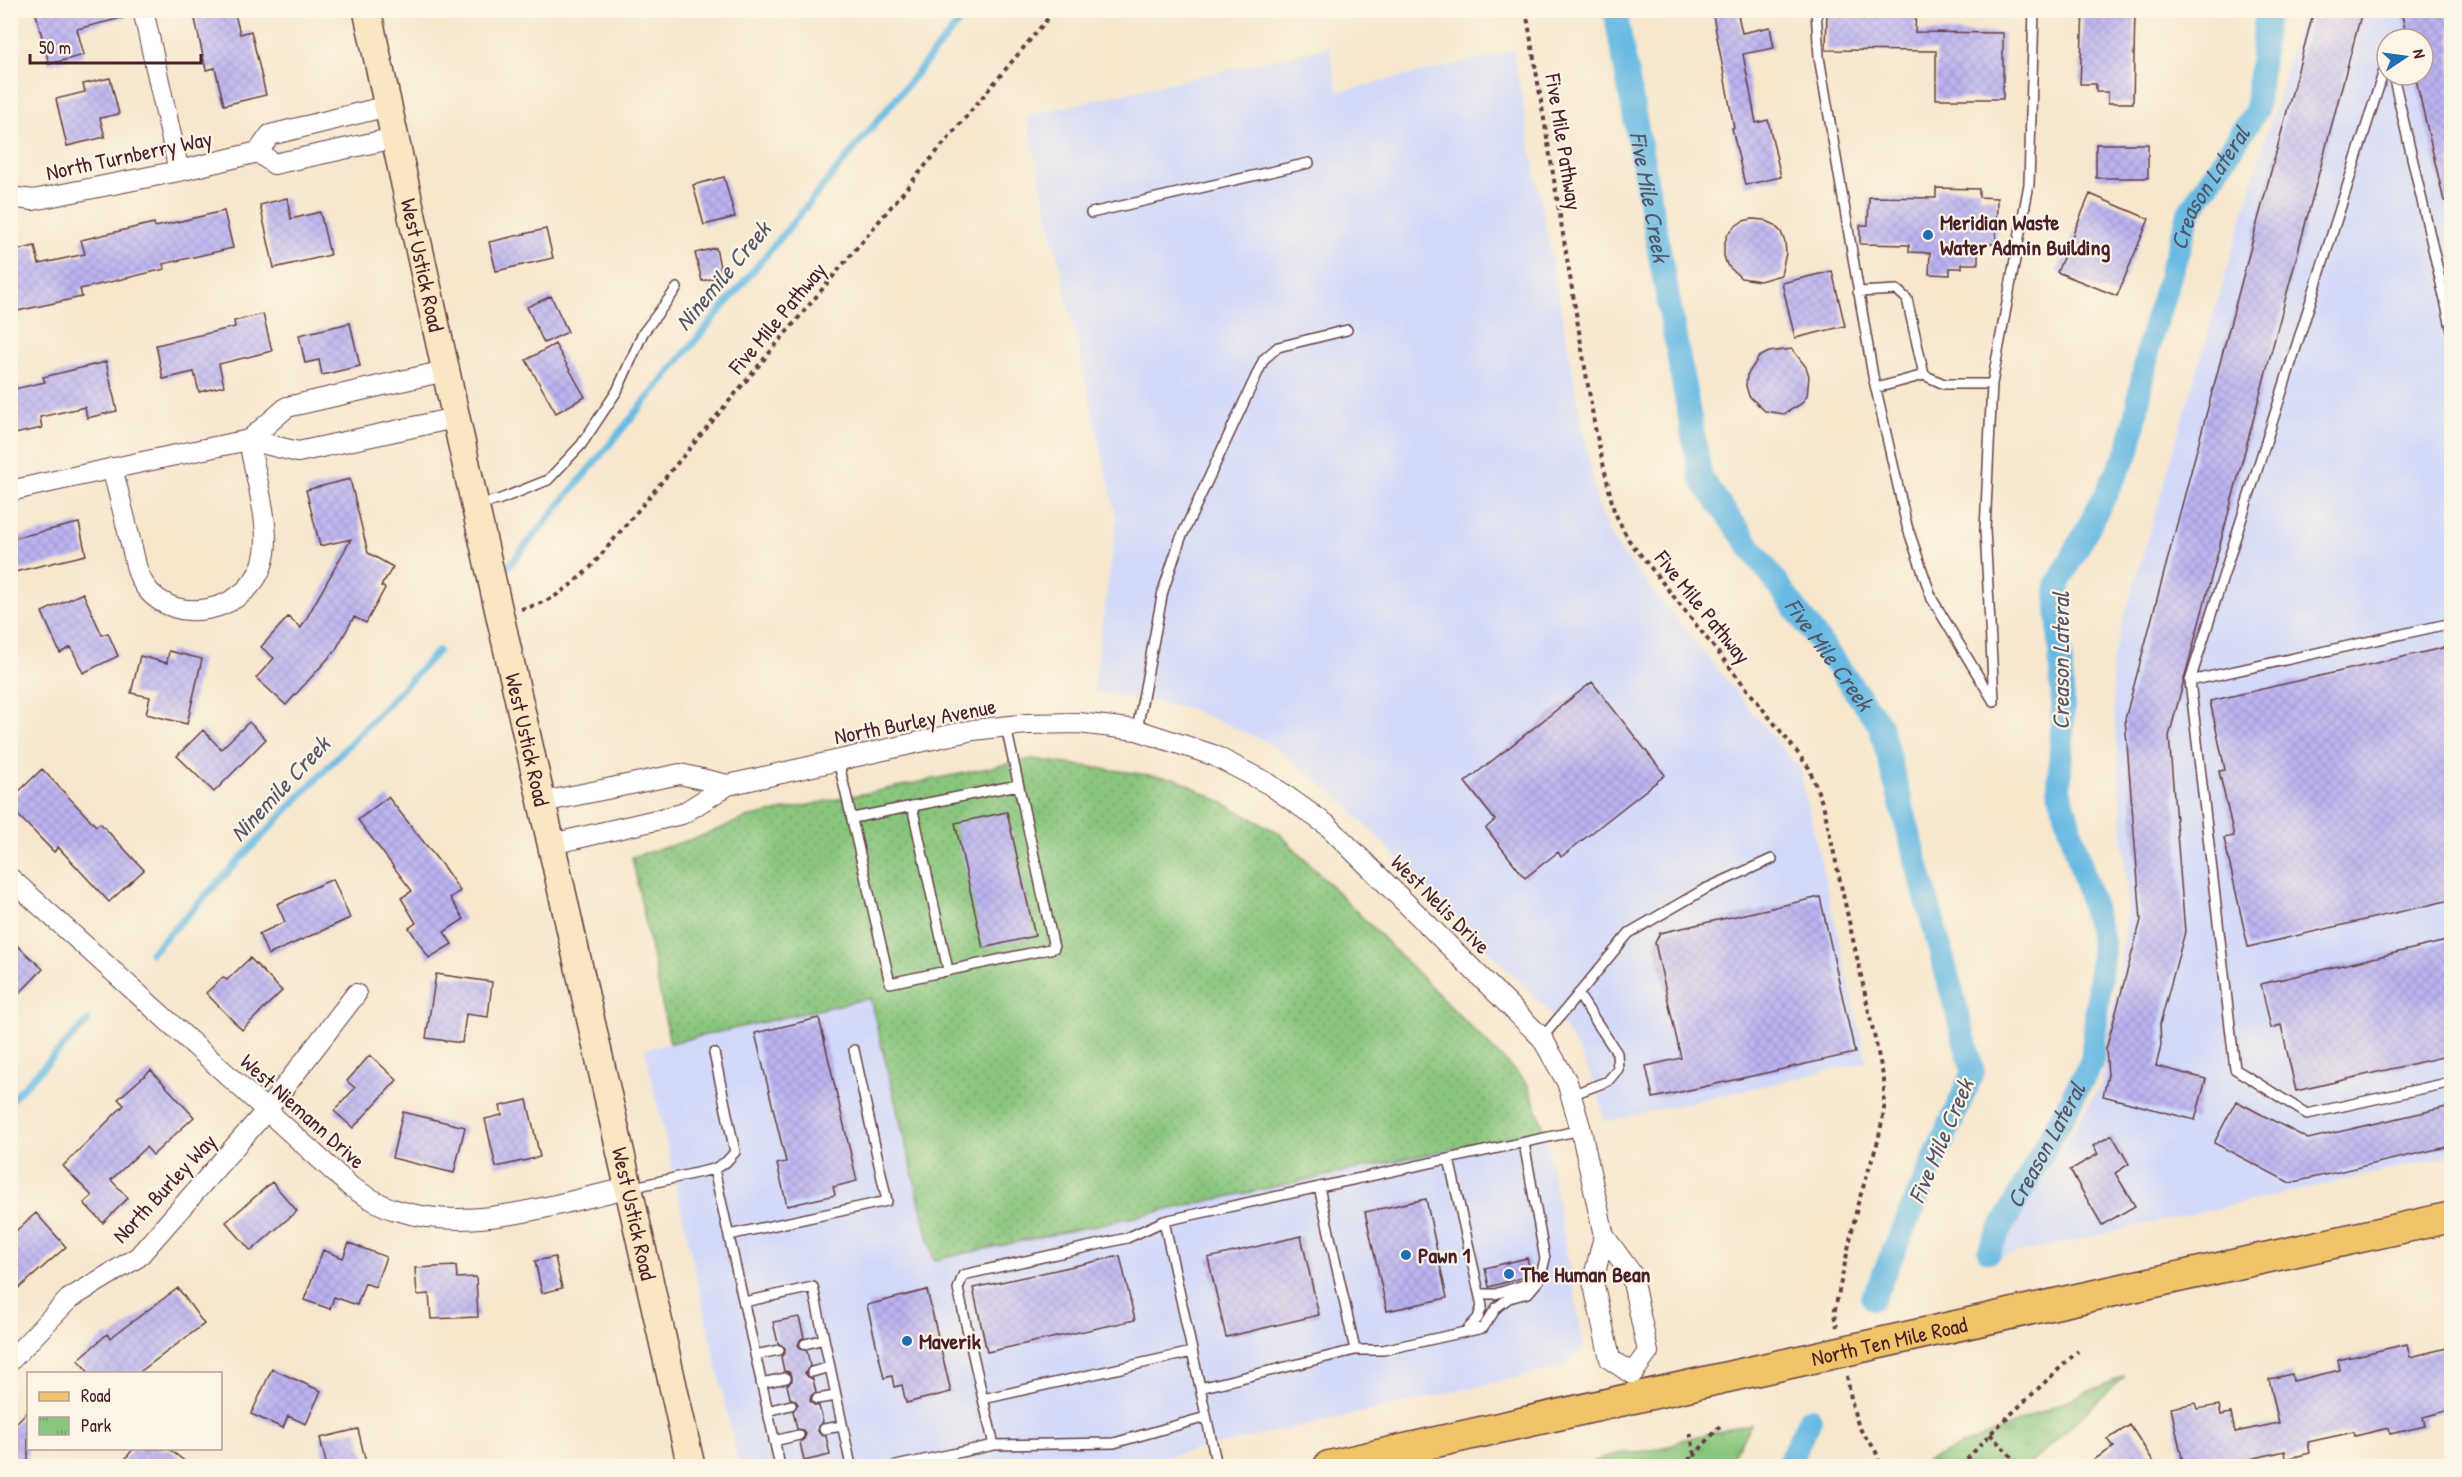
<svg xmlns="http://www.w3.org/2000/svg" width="2462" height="1477" font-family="'Patrick Hand',sans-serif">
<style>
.built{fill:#d2d9f9;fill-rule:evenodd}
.grass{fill:url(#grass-dots);stroke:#6a7254;stroke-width:1.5}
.park{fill:url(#park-tufts);stroke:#6a7254;stroke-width:1.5}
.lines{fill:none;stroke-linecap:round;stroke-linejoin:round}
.stream{stroke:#68bae3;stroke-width:7}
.canal{stroke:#68bae3;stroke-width:24}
.building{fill:url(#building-cross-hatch)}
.service-casing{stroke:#643d43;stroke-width:12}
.minor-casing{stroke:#643d43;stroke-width:22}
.secondary-casing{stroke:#643d43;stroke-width:30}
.primary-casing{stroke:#643d43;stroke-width:33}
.path{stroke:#643d43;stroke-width:4;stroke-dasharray:4.5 4.5;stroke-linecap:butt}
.service{stroke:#fff;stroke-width:9}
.minor{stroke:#fff;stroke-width:20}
.secondary{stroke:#f9e7c3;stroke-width:27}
.primary{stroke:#f0c469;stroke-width:30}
.poi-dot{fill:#1f6fb2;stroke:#fcf5e5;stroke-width:2}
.labels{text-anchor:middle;stroke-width:4.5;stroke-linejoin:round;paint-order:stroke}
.street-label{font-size:22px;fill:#4a1f2b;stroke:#fcf5e5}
.poi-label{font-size:22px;font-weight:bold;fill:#4a1f2b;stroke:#fcf5e5;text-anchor:start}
.water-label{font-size:24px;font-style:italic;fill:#54556b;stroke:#fcf5e5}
</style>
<defs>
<pattern id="grass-dots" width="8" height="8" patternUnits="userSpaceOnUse" patternTransform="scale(1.5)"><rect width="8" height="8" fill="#89c67d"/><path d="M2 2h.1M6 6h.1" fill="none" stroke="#72a067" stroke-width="1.8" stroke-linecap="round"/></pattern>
<pattern id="park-tufts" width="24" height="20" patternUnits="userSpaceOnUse" patternTransform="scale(1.5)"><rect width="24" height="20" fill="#89c67d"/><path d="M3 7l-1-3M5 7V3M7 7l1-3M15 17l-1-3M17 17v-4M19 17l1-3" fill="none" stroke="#72a067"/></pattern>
<pattern id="building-cross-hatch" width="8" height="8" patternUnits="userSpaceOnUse" patternTransform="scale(1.5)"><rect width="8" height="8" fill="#bcb4f1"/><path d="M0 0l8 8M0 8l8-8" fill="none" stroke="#a39acf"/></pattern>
</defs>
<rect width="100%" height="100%" fill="#fcf5e5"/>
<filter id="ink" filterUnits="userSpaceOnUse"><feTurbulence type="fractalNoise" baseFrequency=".0167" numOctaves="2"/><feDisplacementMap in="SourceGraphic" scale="12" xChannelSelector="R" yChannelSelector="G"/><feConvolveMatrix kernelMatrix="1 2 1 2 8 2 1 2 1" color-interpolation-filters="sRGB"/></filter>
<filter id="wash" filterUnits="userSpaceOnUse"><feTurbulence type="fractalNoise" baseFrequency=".008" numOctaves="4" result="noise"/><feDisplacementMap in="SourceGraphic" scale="24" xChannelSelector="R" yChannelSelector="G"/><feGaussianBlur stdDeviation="1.35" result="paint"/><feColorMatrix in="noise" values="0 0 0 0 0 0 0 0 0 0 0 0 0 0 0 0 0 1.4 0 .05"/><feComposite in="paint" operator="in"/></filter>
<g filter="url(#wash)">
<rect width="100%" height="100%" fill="#f6e7cd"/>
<path class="built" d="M 2303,11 L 2451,11 L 2451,1156 L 1996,1258 L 2102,1082 L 2128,908 L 2111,663 ZM 2387,39 L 2423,39 L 2423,75 L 2387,75 Z
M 1329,47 L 1338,92 L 1513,51 L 1597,502 L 1611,539 L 1790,758 L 1799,767 L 1867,1062 L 1605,1122 L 1598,1092 L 1584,1061 L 1563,1026 L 1340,799 L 1268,742 L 1187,708 L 1093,691 L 1117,520 L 1026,116 Z
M 870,998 L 934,1260 L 1544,1129 L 1584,1346 L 1564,1367 L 1125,1466 L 739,1466 L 645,1049 Z"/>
<path class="grass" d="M 1032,759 L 1178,779 L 1279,833 L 1528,1085 L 1544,1129 L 934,1260 L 870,998 L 670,1043 L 632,857 L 699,837 L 746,818 Z"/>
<path class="park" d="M 2125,1376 L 2028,1466 L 1915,1466 Z
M 1751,1424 L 1727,1466 L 1582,1466 L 1620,1453 L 1636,1453 L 1669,1446 L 1681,1440 Z"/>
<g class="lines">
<path class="stream" d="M 508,567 L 969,10
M 151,953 L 438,651
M 10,1101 L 88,1021"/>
<g class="canal">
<path id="s1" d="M 1615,10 L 1701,479 L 1880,725 L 1973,1072 L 1873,1298"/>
<path id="s2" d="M 1989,1251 L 2092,1061 L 2103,943 L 2059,789 L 2063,708 L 2057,586 L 2129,450 L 2150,340 L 2190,211 L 2256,111 L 2267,10"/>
<path d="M 1787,1466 L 1810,1419"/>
</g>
</g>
<g id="blocks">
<path class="building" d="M 35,10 L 125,10 L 126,17 L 77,29 L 84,55 L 49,64 Z
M 193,10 L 234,10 L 240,34 L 251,31 L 266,95 L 224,105 L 215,68 L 206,70 Z
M 1712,10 L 1737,10 L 1742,33 L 1770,27 L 1774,48 L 1743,54 L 1756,123 L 1768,120 L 1781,177 L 1745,185 L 1732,128 L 1734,128 Z
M 1827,10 L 1916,10 L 1915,32 L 2003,33 L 2003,99 L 1936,99 L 1936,51 L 1826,50 Z
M 2083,10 L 2135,10 L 2133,103 L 2108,103 L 2108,92 L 2096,92 L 2096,84 L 2080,84 Z
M 2314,10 L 2344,10 L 2361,15 L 2169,736 L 2185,932 L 2160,1024 L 2161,1046 L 2156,1066 L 2206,1079 L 2195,1120 L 2103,1096 L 2108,1075 L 2106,1049 L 2141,920 L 2125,719 Z
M 2401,10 L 2446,10 L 2451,34 L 2451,201 L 2444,201 L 2415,75 L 2423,75 L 2423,39 L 2407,39 Z
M 110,78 L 119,114 L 100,118 L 105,137 L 67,146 L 56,99 L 85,92 L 83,84 Z
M 2096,144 L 2148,144 L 2148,178 L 2096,178 Z
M 724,177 L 735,217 L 704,225 L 693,185 Z
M 1936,188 L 1979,189 L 1979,197 L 1997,198 L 1996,244 L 1978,244 L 1978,264 L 1962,264 L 1962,268 L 1950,268 L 1950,275 L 1929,274 L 1930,253 L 1909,252 L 1909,245 L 1860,244 L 1860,225 L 1868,225 L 1869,197 L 1936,198 Z
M 2090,194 L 2149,219 L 2117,296 L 2057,272 Z
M 287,198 L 291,219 L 320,212 L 330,255 L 274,268 L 260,205 Z
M 224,211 L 233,248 L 163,264 L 165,269 L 80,289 L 82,297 L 17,311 L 10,283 L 10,252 L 35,246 L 39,264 L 85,254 L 81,240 L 154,223 L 155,227 Z
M 1753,219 L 1764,220 L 1773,224 L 1781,232 L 1785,242 L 1786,253 L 1781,275 L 1760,281 L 1741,278 L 1727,265 L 1724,256 L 1724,246 L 1727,235 L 1734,227 L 1743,221 Z
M 546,229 L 553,258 L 496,271 L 489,242 Z
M 716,248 L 722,276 L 702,281 L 695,253 Z
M 1832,271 L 1845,326 L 1795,338 L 1782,283 Z
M 551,296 L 568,332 L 544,343 L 527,307 Z
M 263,314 L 272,351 L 219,364 L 224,386 L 199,392 L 194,372 L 163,379 L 156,345 L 235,327 L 234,321 Z
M 350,323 L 360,366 L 322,375 L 319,360 L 305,363 L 299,335 Z
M 555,344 L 585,397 L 556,413 L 526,360 Z
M 1792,349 L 1806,367 L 1809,376 L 1807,396 L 1801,404 L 1784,414 L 1765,411 L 1749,396 L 1746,386 L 1747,375 L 1759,357 L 1769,352 Z
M 106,362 L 117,411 L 87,418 L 85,407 L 40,417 L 42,428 L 10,435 L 10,390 L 45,382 L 43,377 Z
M 350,479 L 368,553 L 393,567 L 381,586 L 385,588 L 366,623 L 354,617 L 335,651 L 286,705 L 256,678 L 274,658 L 261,647 L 288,617 L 301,628 L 351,539 L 320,546 L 306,490 Z
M 79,523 L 86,555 L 10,573 L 10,539 Z
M 83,593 L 102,635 L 108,633 L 118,656 L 83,673 L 71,647 L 60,653 L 42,612 Z
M 2451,646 L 2451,900 L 2248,947 L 2224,838 L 2234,836 L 2219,771 L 2225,770 L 2210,701 Z
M 169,651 L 202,659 L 187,724 L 146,714 L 150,697 L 131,693 L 140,656 L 167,663 Z
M 1592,682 L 1665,775 L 1561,857 L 1558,852 L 1525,878 L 1486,828 L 1495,820 L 1465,782 Z
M 249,722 L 266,739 L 214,792 L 177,756 L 203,730 L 221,749 Z
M 42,769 L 96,826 L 100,823 L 144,870 L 109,902 L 58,847 L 54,852 L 10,807 L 10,800 Z
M 388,797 L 445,869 L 460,891 L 450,898 L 464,919 L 444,932 L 452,944 L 429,958 L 409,928 L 416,923 L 401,898 L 412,891 L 358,820 Z
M 1007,812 L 1035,936 L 983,948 L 955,823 Z
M 333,879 L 350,918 L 268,955 L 259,934 L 285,922 L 277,904 Z
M 1820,897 L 1855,1053 L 1653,1098 L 1646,1066 L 1681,1058 L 1655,943 L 1660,933 Z
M 10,939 L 43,969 L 10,1003 Z
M 2451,940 L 2451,1055 L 2296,1091 L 2281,1025 L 2271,1028 L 2261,984 Z
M 250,958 L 282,991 L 242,1030 L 206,993 L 223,977 L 227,980 Z
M 436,974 L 492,982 L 488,1017 L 466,1014 L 462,1043 L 426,1038 Z
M 819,1018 L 857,1181 L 833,1187 L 835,1195 L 787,1206 L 777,1164 L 786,1162 L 755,1033 Z
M 370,1055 L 397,1080 L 353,1128 L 334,1111 L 355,1088 L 347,1081 Z
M 151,1070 L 194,1117 L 153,1155 L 146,1147 L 111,1180 L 128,1198 L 103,1223 L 84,1203 L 92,1196 L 63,1166 L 124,1105 L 118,1099 Z
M 527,1100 L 540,1157 L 496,1167 L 485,1119 L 502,1115 L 500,1106 Z
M 2236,1101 L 2308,1139 L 2451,1106 L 2451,1146 L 2290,1183 L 2214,1143 Z
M 403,1112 L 465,1127 L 454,1173 L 392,1158 Z
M 2112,1135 L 2129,1164 L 2115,1173 L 2135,1206 L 2102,1225 L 2070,1170 L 2098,1154 L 2093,1146 Z
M 272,1182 L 297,1211 L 251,1251 L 226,1222 Z
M 1426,1199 L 1447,1298 L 1387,1311 L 1365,1212 Z
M 36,1213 L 66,1247 L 19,1288 L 10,1279 L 10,1236 Z
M 1301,1236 L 1319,1315 L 1226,1337 L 1208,1258 Z
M 349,1243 L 386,1257 L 375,1287 L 365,1283 L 357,1305 L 334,1297 L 330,1309 L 304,1300 L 323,1250 L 343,1258 Z
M 1120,1256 L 1135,1320 L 987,1352 L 973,1288 Z
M 555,1257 L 562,1288 L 542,1293 L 535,1261 Z
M 1527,1258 L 1531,1275 L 1489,1287 L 1485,1268 Z
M 456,1266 L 457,1278 L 476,1277 L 478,1317 L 431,1319 L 429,1294 L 417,1295 L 415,1268 Z
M 178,1288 L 204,1324 L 137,1374 L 90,1374 L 78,1360 L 107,1334 L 110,1338 Z
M 927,1290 L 951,1392 L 906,1403 L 902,1385 L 894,1387 L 892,1376 L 884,1378 L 867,1305 Z
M 799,1317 L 804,1337 L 800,1340 L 798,1345 L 801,1349 L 807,1351 L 810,1366 L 805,1373 L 808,1377 L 813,1379 L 816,1392 L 811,1396 L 810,1401 L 814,1405 L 819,1406 L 823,1422 L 818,1426 L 818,1431 L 821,1435 L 826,1436 L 830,1455 L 804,1461 L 800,1442 L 804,1439 L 806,1434 L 803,1430 L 797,1429 L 793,1411 L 798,1404 L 795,1400 L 790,1398 L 787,1385 L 792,1381 L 792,1376 L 789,1372 L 784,1371 L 781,1357 L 785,1353 L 785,1348 L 778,1343 L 773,1322 Z
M 2407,1344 L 2410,1357 L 2451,1347 L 2451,1410 L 2423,1417 L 2425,1426 L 2390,1434 L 2389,1428 L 2355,1436 L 2354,1432 L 2308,1442 L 2310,1453 L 2286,1459 L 2285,1451 L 2242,1461 L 2243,1467 L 2184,1467 L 2171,1408 L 2195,1403 L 2197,1409 L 2219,1405 L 2221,1415 L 2231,1413 L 2235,1432 L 2279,1423 L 2269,1379 L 2292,1374 L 2293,1381 L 2340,1370 L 2338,1360 Z
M 272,1369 L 321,1391 L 306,1424 L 288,1416 L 283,1428 L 251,1414 Z
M 28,1411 L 28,1467 L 25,1467 L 10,1451 L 10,1429 Z
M 2130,1425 L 2157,1467 L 2082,1467 L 2114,1447 L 2108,1439 Z
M 358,1429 L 367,1467 L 327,1467 L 320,1438 Z
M 133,1449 L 169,1449 L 192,1467 L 119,1467 Z"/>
</g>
</g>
<g filter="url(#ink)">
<use href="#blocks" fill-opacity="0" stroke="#643d43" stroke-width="1.5"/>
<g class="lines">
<defs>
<path id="service" d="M 1816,10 L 1819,57 L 1873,376 L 1907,526 L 1932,599 L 1994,702
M 2387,61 L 2190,681 L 2235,1069 L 2307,1114 L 2452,1082
M 2393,75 L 2452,331
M 1091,213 L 1309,163
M 1858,292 L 1897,290 L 1907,299 L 1924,375 L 1944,384 L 1992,384
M 1876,388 L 1924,375
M 479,504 L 498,500 L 548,480 L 581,445 L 617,391 L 643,333 L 677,288
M 2190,681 L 2452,623
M 1994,700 L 1985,530 L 1992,384 L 2029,184 L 2034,10
M 1137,730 L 1163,591 L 1180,540 L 1264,359 L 1278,347 L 1347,330
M 838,760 L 890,983 L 1054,948 L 1006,727
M 912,806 L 948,970
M 853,818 L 1018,785
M 1542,1038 L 1629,933 L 1705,889 L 1772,859
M 714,1053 L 735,1152 L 726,1162 L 714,1169
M 1571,1095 L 1608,1081 L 1618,1069 L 1617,1053 L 1578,994
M 1449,1159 L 1482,1306 L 1478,1318 L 1466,1331
M 1319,1187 L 1355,1350 L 1383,1350 L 1483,1328 L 1497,1307 L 1509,1298 L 1528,1293 L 1540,1279 L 1545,1259 L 1524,1143
M 630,1188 L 714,1169 L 780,1466
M 729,1235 L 887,1201 L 854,1050
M 1481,1294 L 1495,1294 L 1536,1281
M 744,1302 L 813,1287 L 851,1466
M 805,1344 L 824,1339
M 1192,1352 L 983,1399 L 994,1445 L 1114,1443 L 1206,1417
M 755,1355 L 779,1350
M 812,1372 L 830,1367
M 761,1383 L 786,1378
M 1200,1388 L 1355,1350
M 817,1399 L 836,1396
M 983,1399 L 958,1289 L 963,1275 L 1127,1238 L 1164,1221
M 767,1411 L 791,1405
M 824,1429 L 842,1426
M 774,1441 L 799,1435
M 896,1466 L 994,1445
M 1217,1466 L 1164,1221 L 1581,1130"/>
<path id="minor" d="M 143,10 L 179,171
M 388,106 L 270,135 L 258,152 L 274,164 L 395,138
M 10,197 L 33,200 L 179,171 L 258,152
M 445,371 L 287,407 L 249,440 L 298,452 L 455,418
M 10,491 C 90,473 169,456 249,440 C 254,472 270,522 265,553 C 256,615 163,633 139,575 C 135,565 134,554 131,544 C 125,519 119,494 112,468
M 728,785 L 973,730 L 1027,724 L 1079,723 L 1137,730 L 1213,755 L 1269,784 L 1327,825 L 1542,1038 L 1567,1082 L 1581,1130 L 1604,1236
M 543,802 L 680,774 L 728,785 L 682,814 L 552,844
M 10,878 L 351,1187 C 365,1195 380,1206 396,1210 C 472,1234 553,1204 628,1188
M 1604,1236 L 1631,1273 L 1648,1352 L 1632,1374 L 1610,1359 L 1593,1281 Z
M 10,1361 L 69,1299 L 138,1257 L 266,1111 L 356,994"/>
<g id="secondary">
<path id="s3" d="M 367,10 L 475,505 L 691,1466"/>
</g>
<g id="primary">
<path id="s4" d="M 1329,1466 C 1703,1384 2077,1297 2452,1217"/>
</g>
</defs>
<use href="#service" class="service-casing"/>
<use href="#minor" class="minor-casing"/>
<use href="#secondary" class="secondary-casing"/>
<use href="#primary" class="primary-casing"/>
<path class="path" d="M 1526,10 L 1595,428 L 1614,511 L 1628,539 L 1797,752 L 1809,768 L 1824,808 L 1884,1080 L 1884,1111 L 1878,1141 L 1858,1203 L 1834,1314 L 1837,1327
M 521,609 C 552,602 567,589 590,568 L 1055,10
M 1847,1376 C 1850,1391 1852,1409 1858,1424 C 1865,1442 1878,1444 1879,1466
M 1990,1434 L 2020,1466
M 1681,1466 L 1695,1455 L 1690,1432
M 1696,1466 L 1695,1455 L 1720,1426
M 1961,1466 L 1990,1434 L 2078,1351"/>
<use href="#service" class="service"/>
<use href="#minor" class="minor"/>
<use href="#secondary" class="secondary"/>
<use href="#primary" class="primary"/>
</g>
</g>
<g class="poi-dot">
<circle cx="1928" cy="235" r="6"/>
<circle cx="1406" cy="1255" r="6"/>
<circle cx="1509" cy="1274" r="6"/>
<circle cx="907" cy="1341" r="6"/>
</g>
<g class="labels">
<g class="street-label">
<text transform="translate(1564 142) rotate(81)" y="8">Five Mile Pathway</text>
<text transform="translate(129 155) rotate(-12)" y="8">North Turnberry Way</text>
<text dy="8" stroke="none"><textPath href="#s3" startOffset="261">West Ustick Road</textPath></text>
<text transform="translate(777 318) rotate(-50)" y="8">Five Mile Pathway</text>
<text transform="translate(1703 607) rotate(51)" y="8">Five Mile Pathway</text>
<text transform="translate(915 721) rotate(-11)" y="8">North Burley Avenue</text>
<text dy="8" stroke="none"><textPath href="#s3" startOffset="747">West Ustick Road</textPath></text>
<text transform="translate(1441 904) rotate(45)" y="8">West Nelis Drive</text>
<text transform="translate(303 1111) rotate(42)" y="8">West Niemann Drive</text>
<text transform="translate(164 1188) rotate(-47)" y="8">North Burley Way</text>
<text dy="8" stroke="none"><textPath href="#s3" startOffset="1233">West Ustick Road</textPath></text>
<text dy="8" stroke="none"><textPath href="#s4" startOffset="574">North Ten Mile Road</textPath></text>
</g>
<g class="poi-label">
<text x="1940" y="230">Meridian Waste<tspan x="1940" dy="25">Water Admin Building</tspan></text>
<text x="1418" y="1263">Pawn 1</text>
<text x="1521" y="1282">The Human Bean</text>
<text x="919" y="1349">Maverik</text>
</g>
<g class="water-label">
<text dy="8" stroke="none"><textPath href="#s2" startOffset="1128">Creason Lateral</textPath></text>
<text dy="8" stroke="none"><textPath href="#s1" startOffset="190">Five Mile Creek</textPath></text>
<text transform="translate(723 276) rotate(-50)" y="8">Ninemile Creek</text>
<text dy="8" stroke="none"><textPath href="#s1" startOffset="694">Five Mile Creek</textPath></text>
<text transform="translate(2061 661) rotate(-90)" y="8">Creason Lateral</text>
<text transform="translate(280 789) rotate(-47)" y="8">Ninemile Creek</text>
<text transform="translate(1941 1141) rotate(-67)" y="8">Five Mile Creek</text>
<text dy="8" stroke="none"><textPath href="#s2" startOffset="120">Creason Lateral</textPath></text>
</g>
</g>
<rect width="2462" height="1477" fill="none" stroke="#fcf5e5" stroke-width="36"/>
<rect x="27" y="1372" width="195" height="78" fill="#fcf5e5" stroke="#b59f9b" stroke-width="1.5"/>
<rect x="39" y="1392" width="30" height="9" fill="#f0c469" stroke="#b59f9b" stroke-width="1.5"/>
<text x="81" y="1402" font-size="18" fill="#4a1f2b">Road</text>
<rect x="39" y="1417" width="30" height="18" fill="url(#park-tufts)" stroke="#b59f9b" stroke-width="1.5"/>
<text x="81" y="1432" font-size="18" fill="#4a1f2b">Park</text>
<g transform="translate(2405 57) rotate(77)"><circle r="28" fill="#fcf5e5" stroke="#b59f9b" stroke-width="1.5"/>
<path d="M0-4.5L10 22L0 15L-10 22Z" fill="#1f6fb2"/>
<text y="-9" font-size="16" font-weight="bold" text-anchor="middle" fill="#4a1f2b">N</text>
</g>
<path d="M30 54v9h171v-9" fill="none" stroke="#4a1f2b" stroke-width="3"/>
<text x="39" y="54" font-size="18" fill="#4a1f2b" stroke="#fcf5e5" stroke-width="4.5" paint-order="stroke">50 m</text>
</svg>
